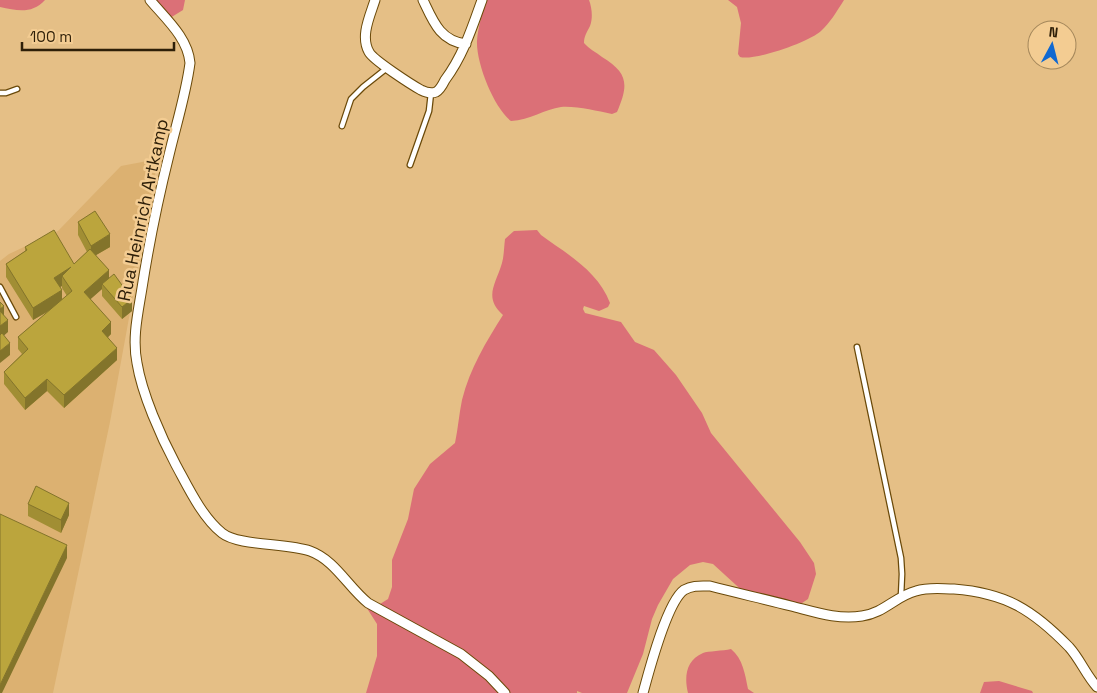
<svg xmlns="http://www.w3.org/2000/svg" width="1097" height="693" font-family="'Space Grotesk',sans-serif">
<style>
.built{fill:#dcb171}
.green{fill:#db7077}
.lines{fill:none;stroke-linecap:round;stroke-linejoin:round}
.service-casing{stroke:#6a4909;stroke-width:7}
.minor-casing{stroke:#6a4909;stroke-width:11}
.service{stroke:#fff;stroke-width:4.5}
.minor{stroke:#fff;stroke-width:9}
.wall{fill:#a18e34;fill-rule:evenodd}
.shaded-wall{fill:#83742b}
.building{fill:#bba53d;stroke:#83742b}
.labels{text-anchor:middle;stroke-width:5;stroke-linejoin:round;paint-order:stroke}
.street-label{font-size:18px;fill:#2e1f08;stroke:#f3cc92}
</style>
<rect width="100%" height="100%" fill="#e5bf86"/>
<path class="built" d="M 158,159 L 110,422 L 53,693 L 0,693 L 0,261 L 9,254 L 58,231 L 121,166 Z"/>
<path class="green" d="M 0,0 L 45,0 C 32,14 18,11 0,7 Z
M 154,0 L 185,0 L 183,10 L 170,18 Z
M 487,0 L 589,0 C 592,8 593,18 590,26 C 587,32 584,36 584,43 C 589,49 596,52 602,57 C 628,73 629,84 617,112 L 612,114 C 596,111 578,106 561,107 C 545,109 530,120 511,121 C 494,108 476,63 477,41 C 478,27 482,13 487,0 Z
M 728,0 L 844,0 C 837,11 830,23 821,31 C 809,42 755,61 740,57 L 738,54 L 741,23 L 737,7 Z
M 537,230 L 541,235 C 567,254 598,271 610,303 L 608,307 L 599,311 L 584,306 L 583,309 L 585,313 L 621,322 L 635,342 L 654,350 L 676,375 L 702,413 L 711,433 L 800,542 L 814,563 L 816,574 L 808,599 L 799,605 L 748,596 L 713,564 L 703,562 L 690,565 L 673,579 L 658,605 L 652,619 L 643,654 L 627,693 L 582,693 L 577,691 L 577,693 L 366,693 L 377,656 L 377,624 L 363,602 L 380,604 L 388,599 L 392,587 L 392,560 L 408,519 L 414,489 L 430,464 L 455,443 C 458,429 459,414 462,400 C 470,368 486,342 503,315 C 483,297 496,284 502,263 C 504,256 504,247 505,239 L 514,231 Z
M 731,649 C 743,659 745,674 748,689 L 754,693 L 688,693 C 684,677 686,660 703,653 C 708,651 723,651 731,649 Z
M 999,681 L 1032,691 L 1033,693 L 980,693 L 984,682 Z"/>
<g class="lines">
<defs>
<path id="service" d="M 0,93 L 6,93 L 17,89
M 342,126 L 351,99 L 363,87 L 387,68
M 410,165 L 429,111 L 431,93
M 0,287 L 16,317
M 857,347 L 901,558 L 902,574 L 901,596"/>
<path id="minor" d="M 150,0 C 166,19 188,38 190,63 C 186,94 176,125 169,155 C 158,199 149,243 142,288 C 138,313 132,338 137,363 C 142,394 161,437 176,465 C 188,487 202,517 222,533 C 238,546 287,543 310,551 C 335,560 348,587 368,603 L 461,654 L 489,676 L 505,693
M 375,0 C 370,16 360,36 369,52 C 373,60 412,85 421,90 C 425,92 431,94 436,92 C 440,90 443,84 445,80 C 463,56 472,28 482,0
M 423,0 C 433,21 440,41 466,44
M 643,693 C 649,671 667,602 684,590 C 693,585 700,586 710,586 C 737,593 764,599 791,606 C 815,612 838,620 862,616 C 884,613 896,596 916,591 C 929,587 941,589 954,589 C 1006,593 1033,610 1069,647 C 1080,659 1086,675 1097,687"/>
</defs>
<use href="#service" class="service-casing"/>
<use href="#minor" class="minor-casing"/>
<use href="#service" class="service"/>
<use href="#minor" class="minor"/>
</g>
<path class="wall" d="M 78,222 L 110,247 L 96,255 L 109,278 L 132,311 L 122,319 L 102,296 L 102,289 L 90,299 L 111,334 L 108,337 L 117,360 L 64,408 L 47,391 L 25,410 L 4,384 L 4,372 L 22,354 L 18,349 L 18,337 L 49,311 L 33,320 L 6,277 L 6,264 L 25,251 L 25,247 L 74,264 L 87,252 L 78,235 ZM 62,286 L 62,288 L 67,296 L 62,299 L 60,287 Z
M 28,504 L 69,515 L 61,533 L 28,516 Z"/>
<path class="shaded-wall" d="M 110,234 L 110,247 L 91,258 L 91,246 Z
M 71,267 L 62,276 L 62,286 L 54,290 L 54,278 Z
M 109,270 L 109,283 L 102,284 L 102,289 L 84,305 L 84,292 Z
M 62,290 L 62,303 L 33,320 L 33,308 Z
M 132,299 L 132,311 L 122,319 L 122,307 Z
M 4,306 L 4,318 L 0,322 L 0,309 Z
M 8,320 L 8,332 L 0,339 L 0,326 Z
M 111,322 L 111,334 L 102,343 L 102,331 Z
M 10,343 L 10,355 L 0,363 L 0,366 L 0,351 Z
M 117,348 L 117,360 L 64,408 L 64,395 Z
M 47,379 L 47,391 L 25,410 L 25,398 Z
M 69,503 L 69,515 L 61,533 L 61,520 Z
M 67,545 L 67,558 L 2,693 L 0,693 L 0,685 Z"/>
<path class="building" d="M 95,211 L 110,234 L 91,246 L 78,222 Z
M 54,230 L 74,264 L 90,249 L 109,270 L 84,292 L 111,322 L 102,331 L 117,348 L 64,395 L 47,379 L 25,398 L 4,372 L 28,349 L 18,337 L 72,291 L 62,276 L 71,267 L 54,278 L 62,290 L 33,308 L 6,264 L 27,250 L 25,247 Z
M 114,274 L 132,299 L 122,307 L 102,284 Z
M 0,302 L 4,306 L 0,309 Z
M 0,311 L 8,320 L 0,326 Z
M 2,333 L 10,343 L 0,351 L 0,335 Z
M 36,486 L 69,503 L 61,520 L 28,504 Z
M 0,514 L 67,545 L 0,685 Z"/>
<g class="labels">
<g class="street-label">
<text transform="translate(143 210) rotate(-78)" y="6">Rua Heinrich Artkamp</text>
</g>
</g>
<g transform="translate(1052 45) rotate(7)"><circle r="24" fill="#f3cc92" stroke="#a4875b"/>
<path d="M0-4L9 19L0 12L-9 19Z" fill="#1068d1"/>
<text y="-8" font-size="14" font-weight="bold" text-anchor="middle" fill="#2e1f08">N</text>
</g>
<path d="M22 42v8h152v-8" fill="none" stroke="#2e1f08" stroke-width="2.5"/>
<text x="30" y="42" font-size="15" fill="#2e1f08" stroke="#f3cc92" stroke-width="4" paint-order="stroke">100 m</text>
</svg>
